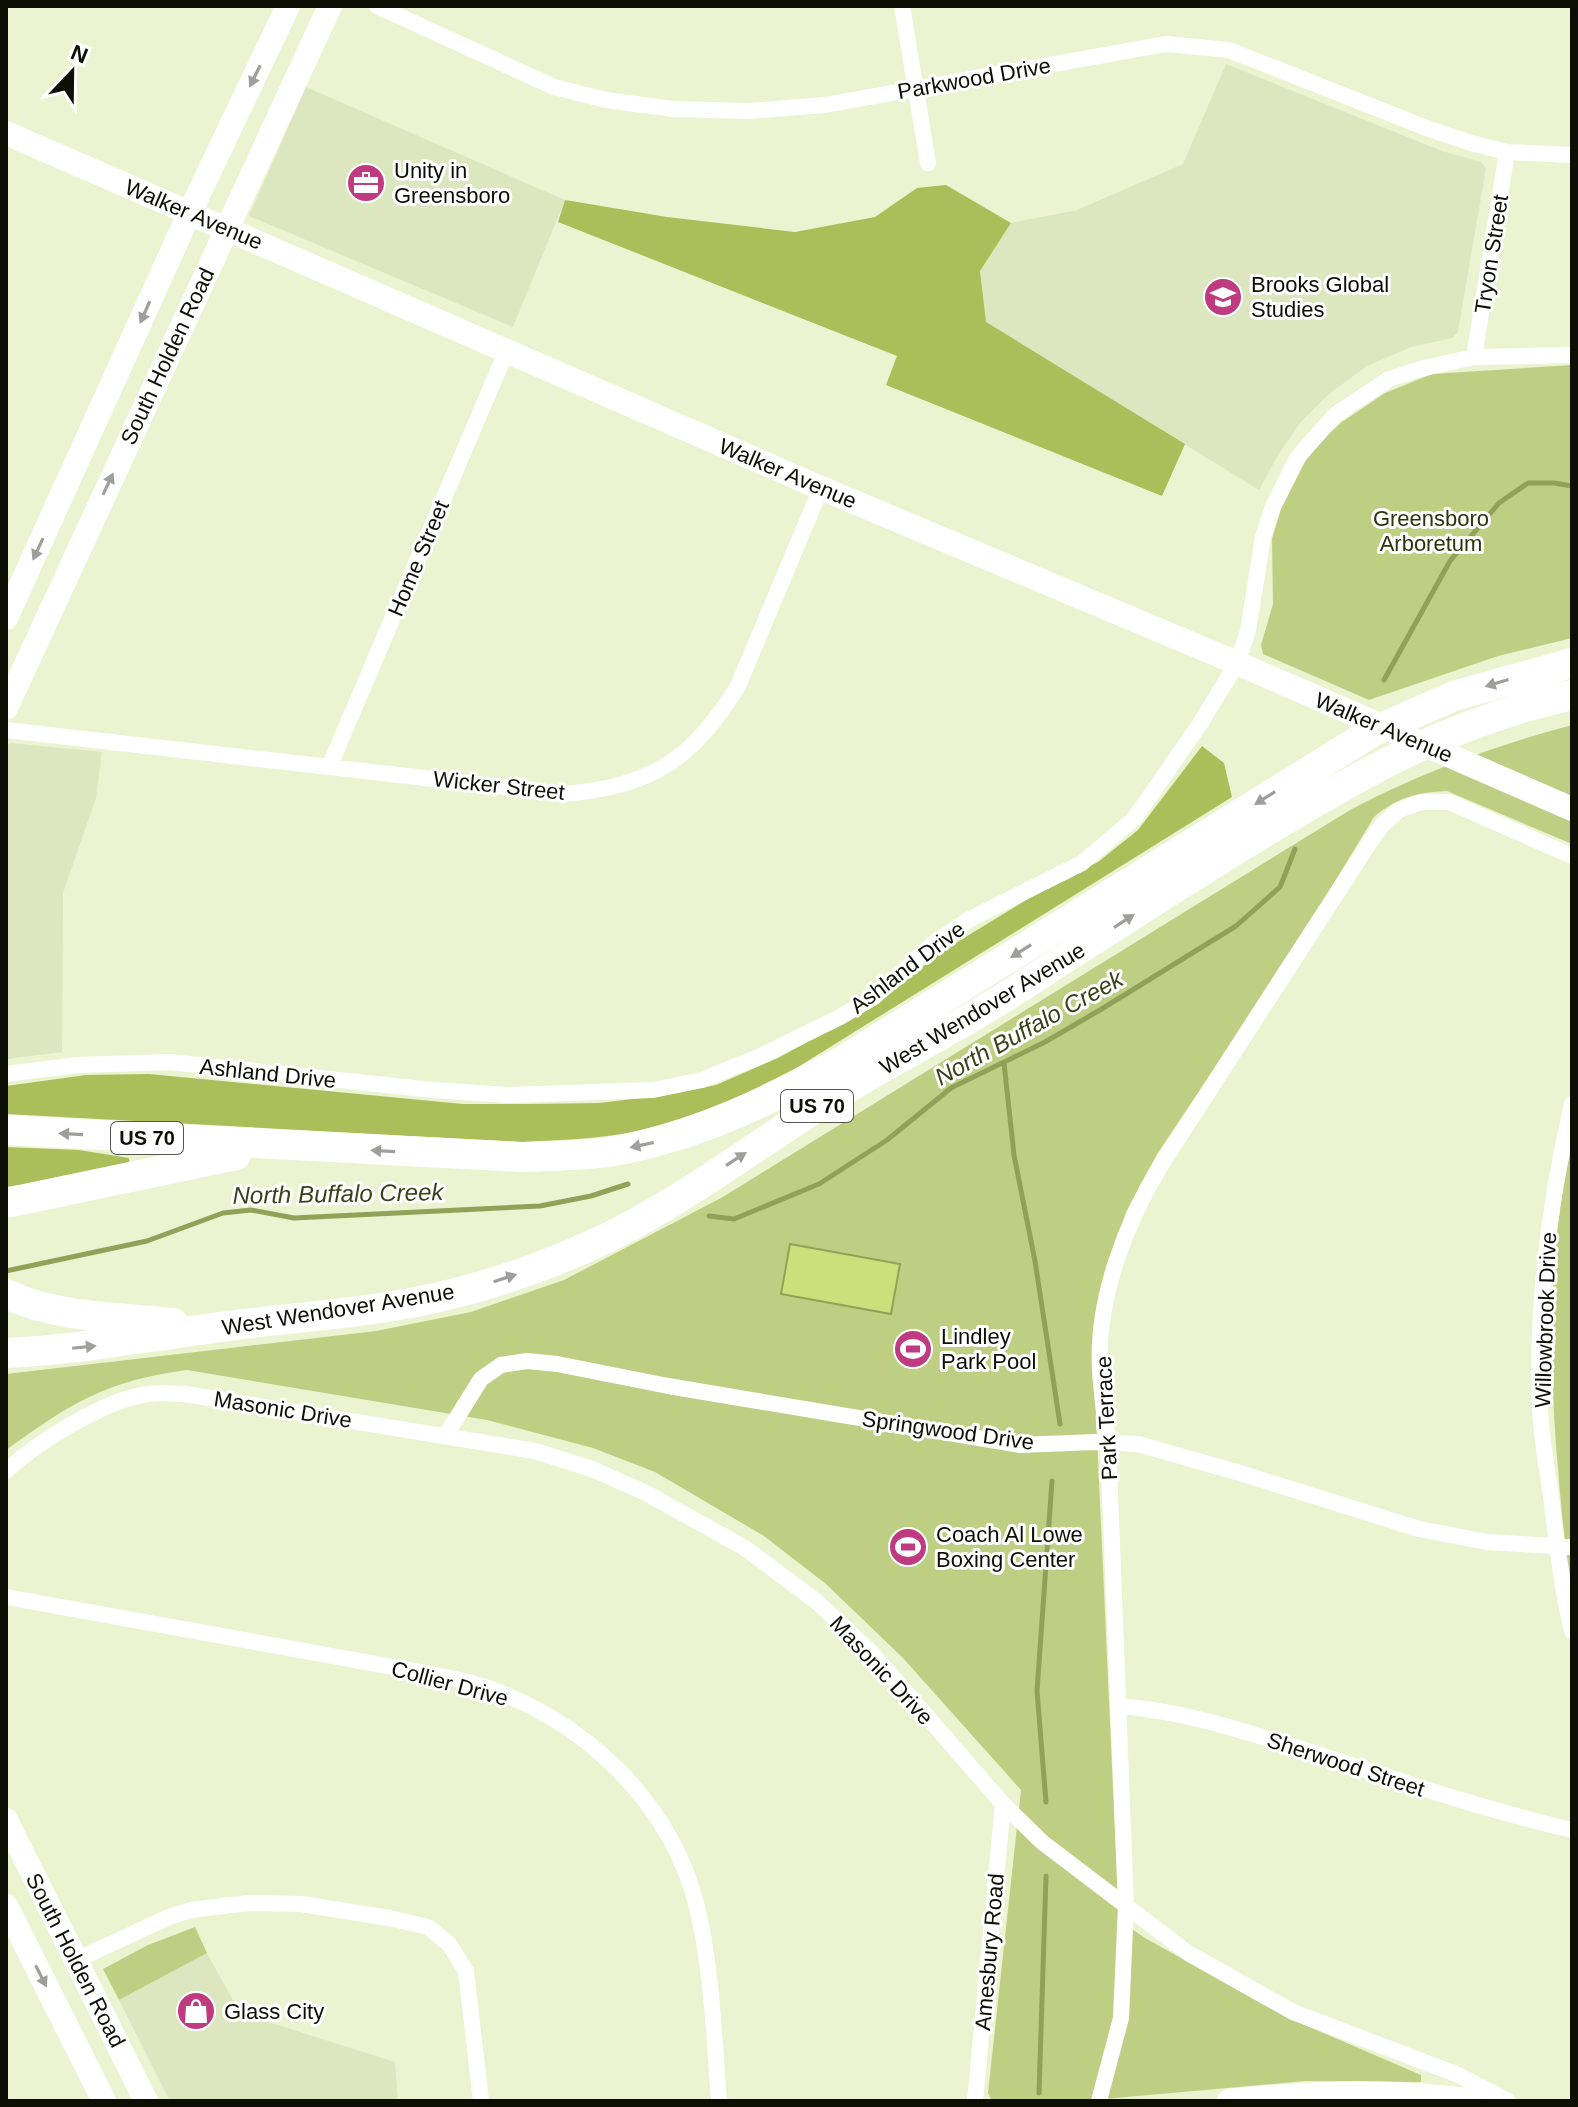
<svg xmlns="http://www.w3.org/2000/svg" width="1578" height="2107" font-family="Helvetica,sans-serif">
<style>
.built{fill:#dde7bf}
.green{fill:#becf84}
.forest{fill:#abbe5a}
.water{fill:#cbdf7b;stroke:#92a158;stroke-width:2}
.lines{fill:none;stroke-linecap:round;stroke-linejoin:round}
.stream{stroke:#92a158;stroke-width:5}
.street{stroke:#fff;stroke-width:16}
.secondary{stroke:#fff;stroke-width:24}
.highway{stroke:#fff;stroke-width:30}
.oneway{fill:#9e9f9b}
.labels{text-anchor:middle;stroke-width:6;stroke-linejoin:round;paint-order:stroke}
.shield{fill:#fff;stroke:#565750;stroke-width:2}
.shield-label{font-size:20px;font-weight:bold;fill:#0d0f05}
.street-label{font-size:22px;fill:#0d0f05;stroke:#fff}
.poi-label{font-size:22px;fill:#0d0f05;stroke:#fff;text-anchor:start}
.park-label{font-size:22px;fill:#2d3409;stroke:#fff}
.water-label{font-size:24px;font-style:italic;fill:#3a4219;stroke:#fff}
</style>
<rect width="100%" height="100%" fill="#ebf3d1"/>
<path class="built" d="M 1226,64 L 1442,151 L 1481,162 L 1486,168 L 1458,332 L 1452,338 L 1411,347 L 1367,366 L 1329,394 L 1300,423 L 1278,455 L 1259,490 L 985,322 L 980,271 L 1011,223 L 1077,210 L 1183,164 Z
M 306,87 L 565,200 L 513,327 L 249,216 Z
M 10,743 L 102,752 L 96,798 L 63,893 L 62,1052 L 6,1059 L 6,746 Z
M 207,1953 L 240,2013 L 395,2062 L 398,2101 L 170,2101 L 119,2000 Z"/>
<path class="green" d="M 1572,365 L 1572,638 L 1498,656 L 1369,700 L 1263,654 L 1261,645 L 1273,604 L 1272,539 L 1281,509 L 1307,458 L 1316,445 L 1342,422 L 1385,393 L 1432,374 Z
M 1572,725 L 1572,844 L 1447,791 C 1418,792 1396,798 1374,817 L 1288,959 L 1157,1154 L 1126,1212 L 1108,1266 L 1094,1371 L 1119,1920 L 1145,1938 L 1291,2019 L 1421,2075 L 1421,2082 L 1305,2081 L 1082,2101 L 992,2101 L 988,2093 L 1021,1790 L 903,1658 L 826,1584 L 764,1536 L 655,1472 L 593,1448 L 487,1420 L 187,1370 C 108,1380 69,1404 6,1450 L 6,1374 L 376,1331 L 471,1312 L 564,1280 L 721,1198 L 1350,810 C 1422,772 1494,746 1572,725 Z
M 1572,1145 L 1572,1586 C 1563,1539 1560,1492 1556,1445 C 1549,1345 1549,1242 1572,1145 Z
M 195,1927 L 207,1953 L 119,2000 L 103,1969 L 148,1945 Z"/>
<path class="forest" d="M 946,185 L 1011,223 L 980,271 L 986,322 L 1185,444 L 1162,496 L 886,385 L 897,356 L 558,222 L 565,200 L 667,217 L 795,232 L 875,217 L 917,188 Z
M 1202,746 L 1224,763 L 1232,797 L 798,1067 C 747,1095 694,1118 638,1131 C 600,1139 560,1140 521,1142 L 6,1114 L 6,1086 L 86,1075 L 149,1074 L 463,1104 L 531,1104 L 599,1103 L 666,1095 L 716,1085 L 778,1058 L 875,1005 L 941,952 L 1044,889 L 1098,862 L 1138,830 Z
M 6,1147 L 79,1150 L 129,1158 L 130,1170 L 6,1187 Z"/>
<path class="water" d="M 790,1244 L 900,1264 L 891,1314 L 781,1294 Z"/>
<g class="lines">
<path class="stream" d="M 1384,680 L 1450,561 L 1499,503 L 1528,483 L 1554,483 L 1572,486
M 1004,1063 L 1014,1155 L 1035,1261 L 1060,1424
M 709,1216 L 734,1219 L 819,1184 L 887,1140 L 951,1088 L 1045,1042 L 1100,1010 L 1236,926 L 1280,887 L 1295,849
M 6,1271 L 147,1241 L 223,1213 L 251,1210 L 294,1218 L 540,1206 L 591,1196 L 628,1184
M 1046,1802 L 1037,1691 L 1052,1481
M 1039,2093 L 1046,1876"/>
<path class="street" d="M 377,6 L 554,87 L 606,100 L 673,109 L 748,111 L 825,105 L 1166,44 L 1229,50 L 1429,129 L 1471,143 L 1507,152 L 1572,155
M 902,6 L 928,163
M 1474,357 L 1507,152
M 6,730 L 565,794 C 652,786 692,760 738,686 L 821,488
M 330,765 L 507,350
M 6,1074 L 77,1065 L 170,1062 L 433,1090 L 509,1095 L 653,1090 L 702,1080 L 761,1056 L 840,1017 L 874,997 L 934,943 L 970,919 L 1082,863 L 1134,819 L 1200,724 L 1237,663 L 1248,631 L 1263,537 L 1273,507 L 1297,458 L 1335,415 L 1389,379 L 1420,369 L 1474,357 L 1572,355
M 1572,1104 C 1549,1203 1536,1305 1540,1407 C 1541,1440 1548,1472 1552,1504 C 1557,1547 1562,1589 1572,1631
M 446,1435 L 481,1379 L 501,1365 L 527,1361 L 557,1364 L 668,1386 L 1020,1445 L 1095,1442 L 1138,1444 L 1240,1473 L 1419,1529 L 1487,1542 L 1572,1547
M 6,1471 C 39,1441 103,1401 147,1394 C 159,1392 173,1394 185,1394 L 535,1451 L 592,1469 L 646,1493 L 745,1548 L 816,1601 L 871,1652 L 1003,1804 L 1042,1842 L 1188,1953 L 1293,2012 L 1456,2074 L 1508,2101
M 6,1597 L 437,1675 C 457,1680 478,1683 496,1691 C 591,1727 672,1806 697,1907 C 712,1970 714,2036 719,2101
M 1118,1706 C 1188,1711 1253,1734 1320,1755 C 1403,1782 1486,1810 1572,1830
M 76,1960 L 169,1917 L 191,1910 L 248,1903 L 301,1904 L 389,1918 L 428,1927 L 449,1944 L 466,1971 L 481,2101
M 975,2101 L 1003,1804
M 1099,2101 L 1121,2018 L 1126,1906 L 1108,1442 C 1105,1418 1101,1393 1100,1369 C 1096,1300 1126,1222 1161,1165 L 1370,842 L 1382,825 L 1399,810 L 1421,802 L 1449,802 L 1572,856"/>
<path class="secondary" d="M 6,133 L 821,488 L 1237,663 L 1572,809
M 6,618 L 190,212 L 288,6
M 6,708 L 330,6
M 6,1820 L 146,2101
M 6,1906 L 104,2101
M 1229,2101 C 1310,2092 1394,2089 1474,2101"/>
<path class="highway" d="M 6,1130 L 522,1157 C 550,1156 579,1156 608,1152 C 693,1138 767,1102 842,1061 L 1374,731 L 1454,696 L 1572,663
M 6,1203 L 236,1155
M 6,1294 C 57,1318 117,1317 173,1323
M 6,1353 C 79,1350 149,1336 221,1327 C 284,1318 348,1315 411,1303 C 473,1291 535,1271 592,1245 C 671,1209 742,1155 814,1109 C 879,1066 950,1033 1016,990 C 1098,937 1181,883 1265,832 C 1367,770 1454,721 1572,695"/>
</g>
<defs><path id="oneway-solid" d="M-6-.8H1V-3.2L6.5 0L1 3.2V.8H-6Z" transform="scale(2)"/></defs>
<g class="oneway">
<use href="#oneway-solid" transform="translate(255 76) rotate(116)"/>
<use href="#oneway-solid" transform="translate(145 312) rotate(114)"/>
<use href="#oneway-solid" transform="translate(108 484) rotate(-65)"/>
<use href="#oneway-solid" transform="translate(38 549) rotate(115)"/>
<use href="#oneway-solid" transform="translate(1497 683) rotate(163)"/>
<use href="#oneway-solid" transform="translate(1265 798) rotate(148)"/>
<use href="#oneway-solid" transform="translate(1124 921) rotate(-33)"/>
<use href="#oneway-solid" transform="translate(1021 951) rotate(148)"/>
<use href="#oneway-solid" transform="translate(71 1134) rotate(-177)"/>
<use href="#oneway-solid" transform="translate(642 1145) rotate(168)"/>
<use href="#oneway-solid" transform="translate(383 1151) rotate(-177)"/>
<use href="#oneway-solid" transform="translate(736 1159) rotate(-33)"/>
<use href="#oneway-solid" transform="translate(505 1278) rotate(-18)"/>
<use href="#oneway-solid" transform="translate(84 1347) rotate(-6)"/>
<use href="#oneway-solid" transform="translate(41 1976) rotate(63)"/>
</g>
<defs>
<symbol id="office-disc" viewBox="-11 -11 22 22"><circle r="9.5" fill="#bf3a7e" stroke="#fff"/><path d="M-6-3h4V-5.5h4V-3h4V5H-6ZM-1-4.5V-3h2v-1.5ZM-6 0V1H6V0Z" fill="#fff"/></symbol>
<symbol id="school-disc" viewBox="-11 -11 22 22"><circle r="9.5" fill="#bf3a7e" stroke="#fff"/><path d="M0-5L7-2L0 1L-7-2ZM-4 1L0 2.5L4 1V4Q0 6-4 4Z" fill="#fff"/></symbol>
<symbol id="stadium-disc" viewBox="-11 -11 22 22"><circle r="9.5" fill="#bf3a7e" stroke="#fff"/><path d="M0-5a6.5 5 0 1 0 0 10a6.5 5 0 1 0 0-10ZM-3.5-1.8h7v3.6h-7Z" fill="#fff"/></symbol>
<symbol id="shop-disc" viewBox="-11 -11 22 22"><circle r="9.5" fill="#bf3a7e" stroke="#fff"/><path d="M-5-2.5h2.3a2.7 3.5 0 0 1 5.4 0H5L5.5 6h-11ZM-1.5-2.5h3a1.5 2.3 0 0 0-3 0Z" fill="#fff"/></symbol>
</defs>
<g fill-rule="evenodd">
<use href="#office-disc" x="344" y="161" width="44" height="44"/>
<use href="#school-disc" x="1201" y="275" width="44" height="44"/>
<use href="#stadium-disc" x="891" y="1327" width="44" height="44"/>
<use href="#stadium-disc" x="886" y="1525" width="44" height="44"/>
<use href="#shop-disc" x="174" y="1989" width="44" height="44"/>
</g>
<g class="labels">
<g class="shield">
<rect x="781" y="1090" width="72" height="32" rx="6"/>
<rect x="111" y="1122" width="72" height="32" rx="6"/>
</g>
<g class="shield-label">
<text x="817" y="1113">US 70</text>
<text x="147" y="1145">US 70</text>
</g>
<g class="street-label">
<text transform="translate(974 78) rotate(-10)" y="8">Parkwood Drive</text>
<text transform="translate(194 214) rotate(23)" y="8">Walker Avenue</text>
<text transform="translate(1491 254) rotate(-81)" y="8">Tryon Street</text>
<text transform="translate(167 356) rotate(-65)" y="8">South Holden Road</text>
<text transform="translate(788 473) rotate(23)" y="8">Walker Avenue</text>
<text transform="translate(418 558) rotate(-67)" y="8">Home Street</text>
<text transform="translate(1384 727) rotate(23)" y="8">Walker Avenue</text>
<text transform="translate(499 785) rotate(6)" y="8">Wicker Street</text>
<text transform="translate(907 967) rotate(-37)" y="8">Ashland Drive</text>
<text transform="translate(982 1008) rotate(-31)" y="8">West Wendover Avenue</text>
<text transform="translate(268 1073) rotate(6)" y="8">Ashland Drive</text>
<text transform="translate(338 1309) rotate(-9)" y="8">West Wendover Avenue</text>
<text transform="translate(1545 1320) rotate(-88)" y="8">Willowbrook Drive</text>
<text transform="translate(283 1409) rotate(9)" y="8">Masonic Drive</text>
<text transform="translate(1106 1418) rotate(-93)" y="8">Park Terrace</text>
<text transform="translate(948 1430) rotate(8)" y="8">Springwood Drive</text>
<text transform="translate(882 1670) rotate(47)" y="8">Masonic Drive</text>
<text transform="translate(450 1683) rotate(15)" y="8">Collier Drive</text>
<text transform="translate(1346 1764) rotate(18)" y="8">Sherwood Street</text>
<text transform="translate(989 1952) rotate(-85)" y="8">Amesbury Road</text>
<text transform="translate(76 1960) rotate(63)" y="8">South Holden Road</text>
</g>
<g class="poi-label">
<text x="394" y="178">Unity in<tspan x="394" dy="25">Greensboro</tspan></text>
<text x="1251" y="292">Brooks Global<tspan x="1251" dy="25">Studies</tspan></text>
<text x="941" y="1344">Lindley<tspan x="941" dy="25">Park Pool</tspan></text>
<text x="936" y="1542">Coach Al Lowe<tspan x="936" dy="25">Boxing Center</tspan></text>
<text x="224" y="2019">Glass City</text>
</g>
<g class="park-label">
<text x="1431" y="526">Greensboro<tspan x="1431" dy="25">Arboretum</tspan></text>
</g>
<g class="water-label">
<text transform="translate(1029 1028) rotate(-29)" y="8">North Buffalo Creek</text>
<text transform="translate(338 1194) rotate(-1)" y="8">North Buffalo Creek</text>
</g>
</g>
<rect width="1578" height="2107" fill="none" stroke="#0d0f05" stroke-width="16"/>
<g transform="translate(72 72) rotate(22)" stroke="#ffffff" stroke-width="6" paint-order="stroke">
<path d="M0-6L14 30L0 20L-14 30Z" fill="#0d0f05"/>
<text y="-12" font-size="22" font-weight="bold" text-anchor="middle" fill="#0d0f05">N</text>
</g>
</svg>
